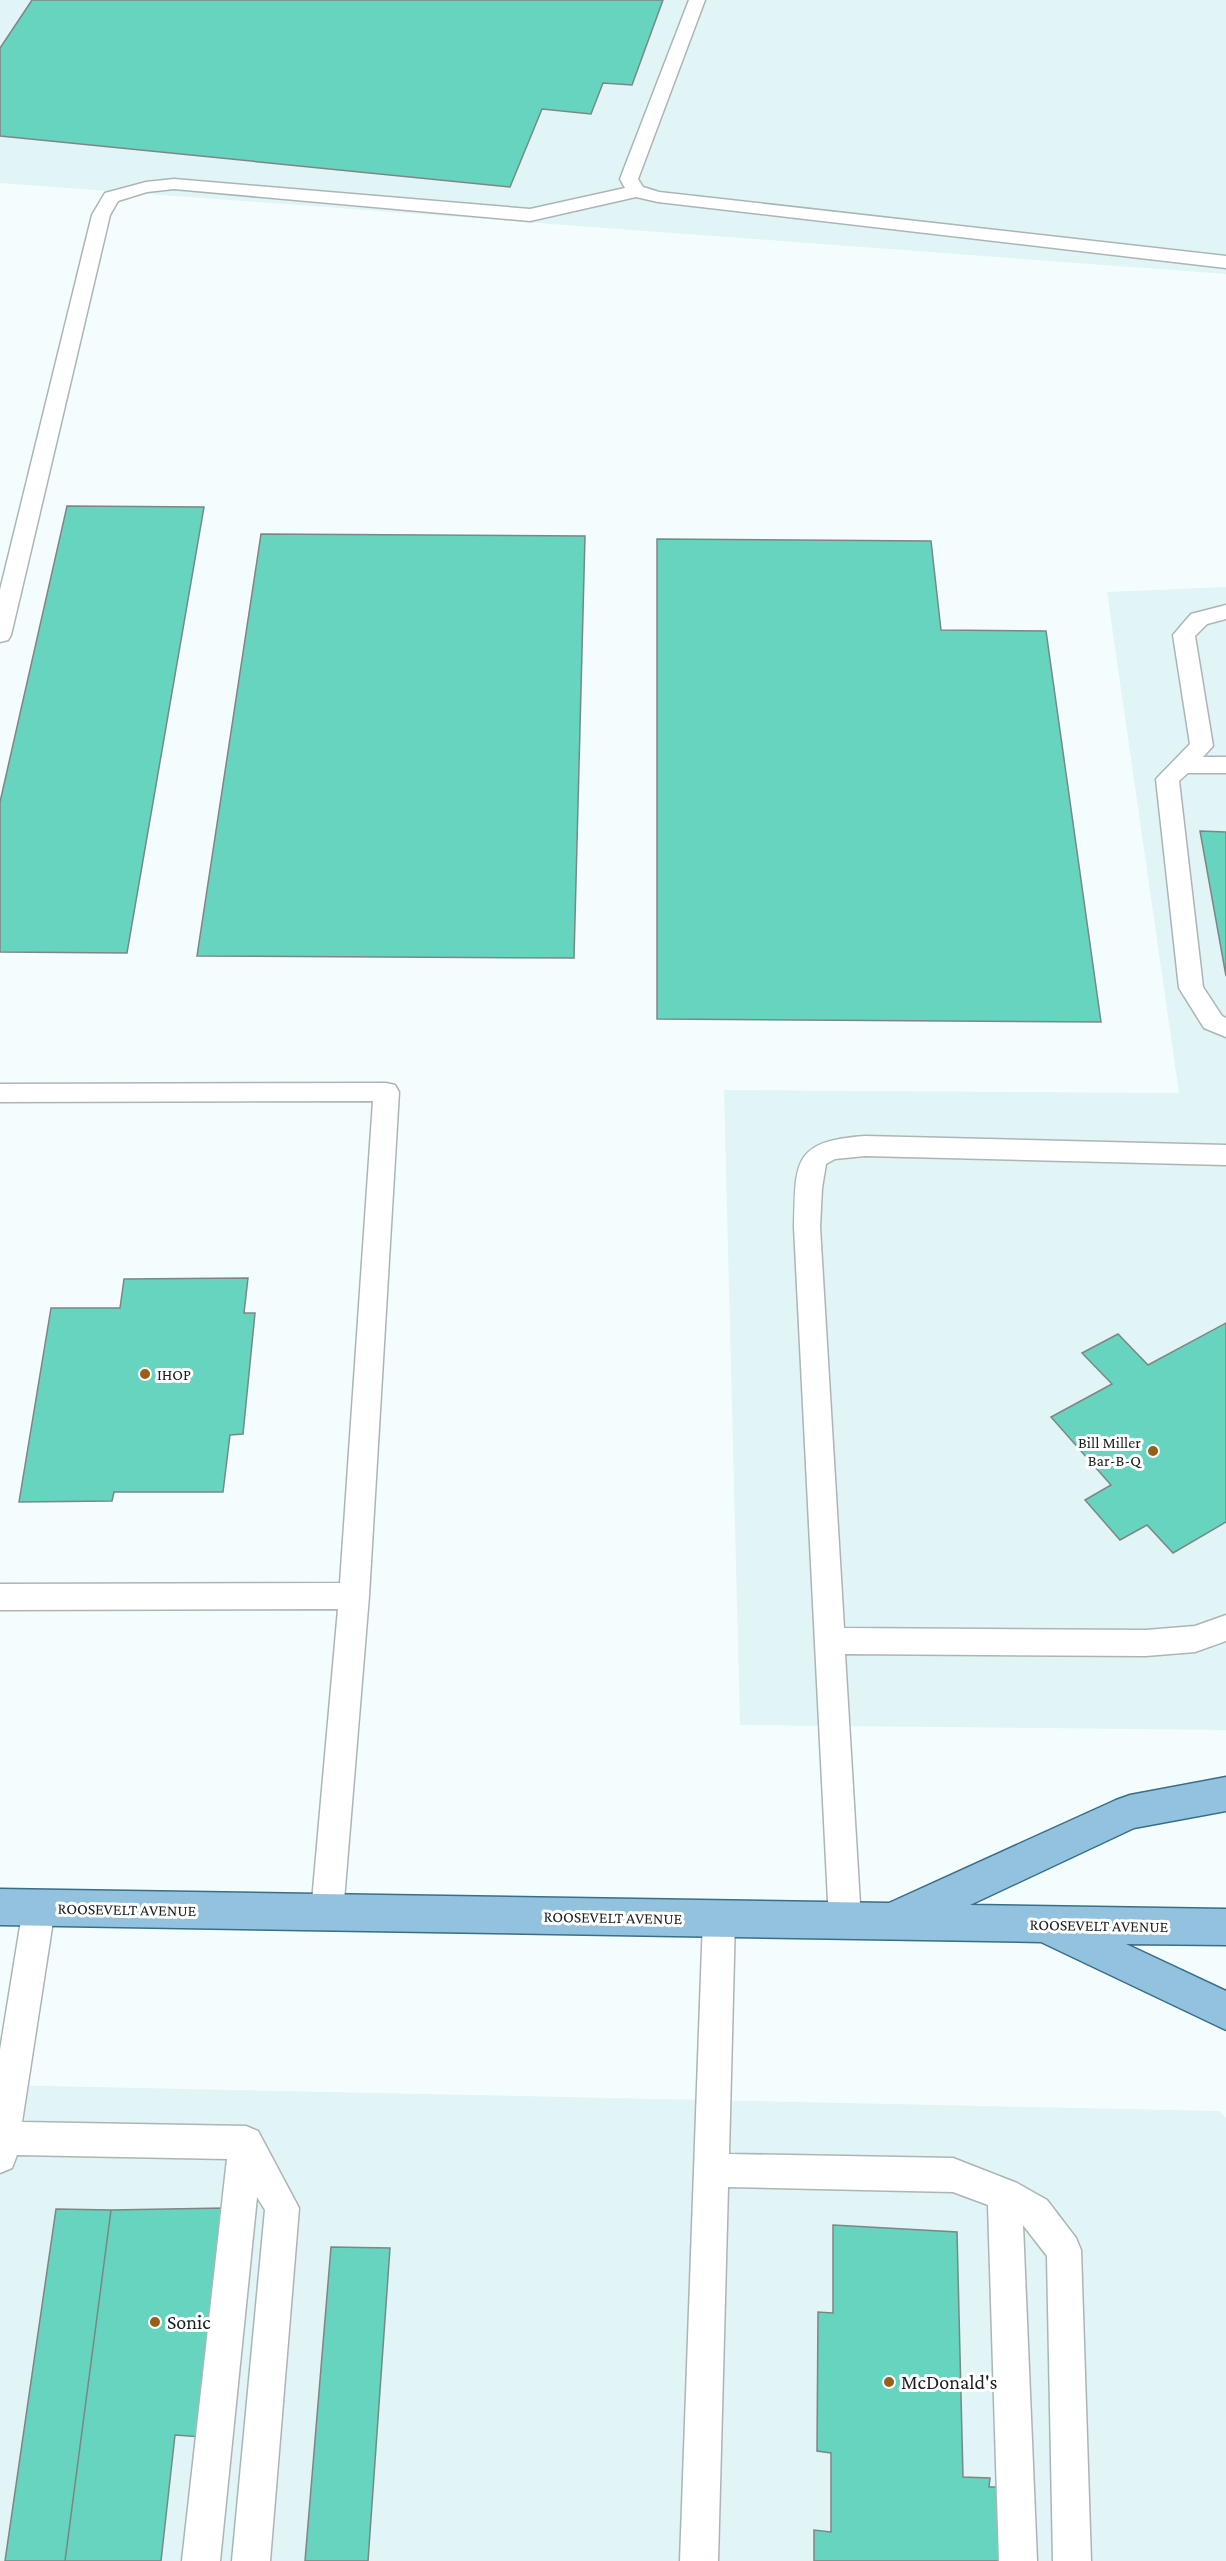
<svg xmlns="http://www.w3.org/2000/svg" width="1226" height="2561" font-family="'Crimson Pro',serif">
<style>
.built{fill:#e1f4f6}
.building{fill:#66d4bf;stroke:#7e8684;stroke-width:1.5}
.lines{fill:none;stroke-linecap:round;stroke-linejoin:round}
.service-casing{stroke:#acb5b6;stroke-width:3}
.primary-casing{stroke:#396e8b;stroke-width:3}
.service{fill:#fff;fill-rule:evenodd}
.primary{fill:#92c2dd;fill-rule:evenodd}
.poi-dot{fill:#985f1b;stroke:#fff;stroke-width:2}
.labels{text-anchor:middle;stroke-width:6;stroke-linejoin:round;paint-order:stroke}
.poi-label{font-size:16px;fill:#1a1e1e;stroke:#fff;text-anchor:start}
.street-label{font-size:16px;fill:#1a1e1e;stroke:#fff}
.near-poi-label{font-size:20px;fill:#1a1e1e;stroke:#fff;text-anchor:start}
</style>
<rect width="100%" height="100%" fill="#f4fdfe"/>
<path class="built" d="M 0,0 L 1226,0 L 1226,274 L 0,183 Z
M 1226,587 L 1226,1730 L 740,1725 L 724,1090 L 1179,1093 L 1107,592 Z
M 0,2085 L 1220,2111 L 1226,2118 L 1226,2561 L 0,2561 Z"/>
<path class="building" d="M 32,0 L 663,0 L 632,85 L 603,83 L 591,114 L 542,109 L 510,187 L 0,136 L 0,48 Z
M 67,506 L 204,507 L 127,953 L 0,952 L 0,802 Z
M 261,534 L 585,536 L 574,958 L 197,956 Z
M 657,539 L 931,541 L 941,630 L 1046,631 L 1101,1022 L 657,1019 Z
M 1200,831 L 1226,832 L 1226,976 Z
M 248,1278 L 244,1313 L 255,1313 L 243,1434 L 230,1435 L 223,1492 L 114,1492 L 112,1501 L 19,1502 L 51,1308 L 120,1308 L 124,1279 Z
M 1226,1323 L 1226,1522 L 1173,1553 L 1147,1525 L 1120,1540 L 1085,1500 L 1111,1485 L 1051,1417 L 1112,1384 L 1082,1353 L 1118,1334 L 1148,1365 Z
M 224,2208 L 202,2437 L 175,2435 L 161,2561 L 65,2561 L 111,2210 Z
M 56,2209 L 111,2210 L 65,2561 L 5,2561 Z
M 833,2225 L 957,2232 L 963,2477 L 990,2478 L 989,2487 L 1005,2487 L 1008,2561 L 814,2561 L 814,2530 L 831,2532 L 831,2453 L 817,2451 L 818,2312 L 833,2313 Z
M 331,2247 L 390,2248 L 368,2561 L 305,2561 Z"/>
<g class="lines">
<defs>
<path id="service" d="M 689,0 L 705,0 L 638,179 L 643,187 L 659,192 L 1226,256 L 1226,268 L 658,202 L 636,197 L 530,221 L 174,189 L 147,192 L 118,201 L 110,215 L 11,635 L 8,640 L 0,642 L 0,590 L 92,215 L 105,193 L 146,182 L 174,179 L 530,209 L 625,188 L 620,179 Z
M 1226,605 L 1226,619 L 1207,624 L 1195,636 L 1213,746 L 1203,757 L 1226,757 L 1226,773 L 1188,773 L 1179,781 L 1203,987 L 1222,1016 L 1226,1018 L 1226,1037 L 1204,1028 L 1179,988 L 1156,779 L 1190,744 L 1173,635 L 1191,614 Z
M 386,1083 L 395,1085 L 399,1092 L 369,1596 L 343,1913 L 338,1923 L 327,1928 L 316,1923 L 311,1913 L 338,1609 L 0,1610 L 0,1584 L 340,1583 L 373,1101 L 0,1102 L 0,1084 Z
M 865,1136 L 1226,1145 L 1226,1165 L 865,1156 L 835,1159 L 826,1164 L 822,1188 L 820,1227 L 844,1628 L 1146,1630 L 1195,1626 L 1226,1615 L 1226,1641 L 1195,1652 L 1146,1656 L 845,1654 L 861,1921 L 856,1932 L 845,1936 L 834,1932 L 829,1921 L 794,1227 C 796,1163 791,1141 865,1136 Z
M 39,1893 L 50,1898 L 55,1908 L 22,2122 L 246,2126 L 258,2131 L 299,2208 L 270,2561 L 232,2561 L 265,2210 L 257,2197 L 220,2561 L 182,2561 L 227,2159 L 17,2155 L 12,2168 L 0,2173 L 0,2050 L 23,1908 L 28,1898 Z
M 719,1904 L 730,1908 L 735,1919 L 729,2154 L 953,2158 L 1017,2183 L 1047,2200 L 1076,2238 L 1081,2250 L 1091,2561 L 1053,2561 L 1047,2256 L 1023,2225 L 1037,2561 L 999,2561 L 988,2205 L 953,2192 L 728,2187 L 718,2561 L 680,2561 L 703,1919 L 708,1908 Z"/>
<path id="primary" d="M 1226,1777 L 1226,1811 L 1134,1828 L 970,1905 L 1226,1909 L 1226,1945 L 1126,1944 L 1226,1991 L 1226,2030 L 1041,1942 L 0,1925 L 0,1889 L 889,1903 L 1116,1800 L 1130,1795 Z"/>
</defs>
<use href="#service" class="service-casing"/>
<use href="#primary" class="primary-casing"/>
<use href="#service" class="service"/>
<use href="#primary" class="primary"/>
</g>
<g class="poi-dot">
<circle cx="145" cy="1374" r="6"/>
<circle cx="1153" cy="1451" r="6"/>
<circle cx="155" cy="2322" r="6"/>
<circle cx="889" cy="2382" r="6"/>
</g>
<g class="labels">
<g class="poi-label">
<text x="157" y="1380">IHOP</text>
<text x="1141" y="1448" text-anchor="end">Bill Miller<tspan x="1141" dy="18">Bar-B-Q</tspan></text>
</g>
<g class="street-label">
<text transform="translate(127 1909) rotate(1)" y="6">ROOSEVELT AVENUE</text>
<text transform="translate(613 1917) rotate(1)" y="6">ROOSEVELT AVENUE</text>
<text transform="translate(1099 1925) rotate(1)" y="6">ROOSEVELT AVENUE</text>
</g>
<g class="near-poi-label">
<text x="167" y="2329">Sonic</text>
<text x="901" y="2389">McDonald's</text>
</g>
</g>
</svg>
